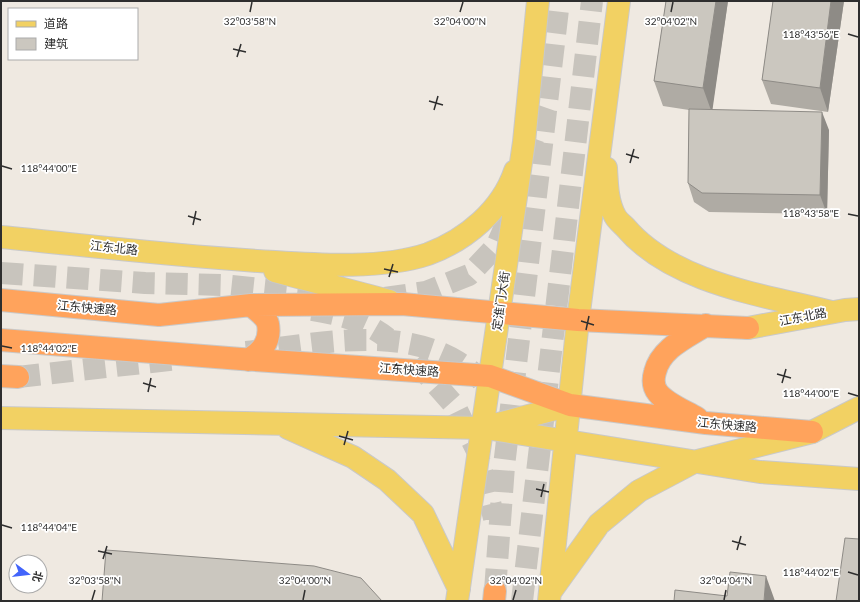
<svg xmlns="http://www.w3.org/2000/svg" width="860" height="602" font-family="Lato,'Noto Sans SC',sans-serif">
<style>
.lines{fill:none;stroke-linecap:round;stroke-linejoin:round}
.highway-tunnel{stroke:#c8c4bd;stroke-width:22;stroke-dasharray:22 11;stroke-linecap:butt}
.major-casing{stroke:#c9c9c9;stroke-width:24}
.highway-casing{stroke:#c9c9c9;stroke-width:24}
.major{stroke:#f2d163;stroke-width:22}
.highway{stroke:#ffa35c;stroke-width:22}
.wall{fill:#afaba4}
.shaded-wall{fill:#8e8b86}
.building{fill:#cbc7bf;stroke:#8e8b86}
.ticks{fill:none;stroke:#2e2e2e;stroke-width:1.5}
.labels{text-anchor:middle;stroke-width:3.5;stroke-linejoin:round;paint-order:stroke}
.street-label{font-size:12px;fill:#2e2e2e;stroke:#fff}
.ticks-label{font-size:10px;text-anchor:middle;fill:#2e2e2e;stroke:#fff;stroke-width:3.5;stroke-linejoin:round;paint-order:stroke}
</style>
<rect width="100%" height="100%" fill="#efe9e1"/>
<g class="lines">
<path class="highway-tunnel" d="M 526,159 L 547,100
M 1,273 L 145,283 L 223,285 L 338,297
M 385,298 L 426,292 L 469,275 L 497,245 L 510,215
M 312,310 C 337,314 367,321 387,338
M 246,352 C 314,345 396,324 458,362 C 467,368 475,373 482,381
M 415,361 L 455,406 L 477,451 L 494,518
M 18,377 L 178,359
M 495,591 L 504,466 L 559,1
M 522,601 L 592,1"/>
<defs>
<path id="major" d="M 606,168 C 607,184 607,201 615,216 C 617,220 622,224 625,227 C 672,283 763,295 831,312
M 1,237 C 92,246 183,257 275,262 C 321,265 384,269 428,254 C 466,240 502,210 515,171
M 275,271 L 389,301
M 748,328 L 845,310 L 859,309
M 1,418 L 483,428 L 570,405
M 288,428 L 353,457 L 387,480 L 423,514 L 459,589
M 492,429 L 760,472 L 859,479
M 551,591 L 599,524 L 639,491 L 694,462 L 812,432 L 859,408
M 457,601 L 524,142 L 538,1
M 549,601 L 578,320 L 619,1"/>
<path id="highway" d="M 1,300 L 159,315 L 251,305 L 402,304 L 578,320 L 748,328
M 1,340 L 241,359 L 490,376 L 570,405 L 706,423 L 812,432
M 248,360 C 262,352 271,341 268,324 C 266,316 256,310 251,305
M 1,376 L 18,377
M 697,418 C 685,411 667,404 658,393 C 653,387 653,379 655,372 C 661,348 686,338 706,325
M 494,601 L 495,591"/>
</defs>
<use href="#major" class="major-casing"/>
<use href="#highway" class="highway-casing"/>
<use href="#major" class="major"/>
<use href="#highway" class="highway"/>
</g>
<path class="wall" d="M 666,1 L 728,1 L 712,109 L 829,130 L 827,214 L 709,212 L 694,202 L 688,183 L 689,110 L 663,106 L 654,81 Z
M 773,1 L 844,1 L 828,112 L 771,104 L 762,80 Z"/>
<path class="shaded-wall" d="M 716,1 L 728,1 L 712,113 L 703,88 Z
M 831,1 L 844,1 L 828,112 L 820,88 Z
M 822,112 L 829,130 L 827,214 L 820,195 Z
M 766,576 L 775,601 L 764,601 Z"/>
<path class="building" d="M 666,1 L 716,1 L 703,88 L 654,81 Z
M 773,1 L 831,1 L 820,88 L 762,80 Z
M 689,109 L 822,112 L 820,195 L 702,193 L 688,183 Z
M 845,538 L 859,539 L 859,601 L 836,601 Z
M 106,550 L 314,566 L 361,578 L 382,601 L 102,601 Z
M 730,572 L 766,576 L 764,601 L 674,601 L 675,590 L 727,596 Z"/>
<path class="ticks" d="M 250,12 L 252,2M 460,12 L 463,2M 671,12 L 673,2M 848,34 L 858,37M 233,49 L 246,52M 237,57 L 241,44M 429,101 L 443,105M 434,110 L 438,96M 626,154 L 639,158M 630,163 L 634,149M 2,166 L 12,169M 848,214 L 858,216M 188,216 L 201,220M 193,225 L 196,211M 384,269 L 398,272M 389,277 L 393,264M 581,321 L 594,325M 586,330 L 589,316M 2,346 L 12,348M 777,374 L 791,378M 143,383 L 156,387M 782,383 L 786,369M 148,392 L 151,378M 848,393 L 858,396M 339,436 L 353,440M 344,445 L 348,431M 536,489 L 549,492M 541,497 L 544,484M 2,525 L 12,528M 732,541 L 746,545M 737,550 L 741,536M 98,551 L 112,554M 103,559 L 107,546M 848,572 L 858,575M 92,600 L 95,590M 303,600 L 305,590M 513,600 L 516,590M 724,600 L 726,590"/>
<g class="labels">
<g class="street-label">
<text transform="translate(114 248) rotate(6)" y="4">江东北路</text>
<text transform="translate(501 301) rotate(-82)" y="4">定淮门大街</text>
<text transform="translate(87 308) rotate(5)" y="4">江东快速路</text>
<text transform="translate(803 317) rotate(-11)" y="4">江东北路</text>
<text transform="translate(409 370) rotate(4)" y="4">江东快速路</text>
<text transform="translate(727 425) rotate(5)" y="4">江东快速路</text>
</g>
</g>
<g class="ticks-label">
<text x="250" y="25">32°03'58"N</text>
<text x="460" y="25">32°04'00"N</text>
<text x="671" y="25">32°04'02"N</text>
<text x="811" y="38">118°43'56"E</text>
<text x="49" y="172">118°44'00"E</text>
<text x="811" y="217">118°43'58"E</text>
<text x="49" y="352">118°44'02"E</text>
<text x="811" y="397">118°44'00"E</text>
<text x="49" y="531">118°44'04"E</text>
<text x="811" y="576">118°44'02"E</text>
<text x="95" y="584">32°03'58"N</text>
<text x="305" y="584">32°04'00"N</text>
<text x="516" y="584">32°04'02"N</text>
<text x="726" y="584">32°04'04"N</text>
</g>
<rect width="860" height="602" fill="none" stroke="#2e2e2e" stroke-width="4"/>
<rect x="8" y="8" width="130" height="52" fill="#ffffff" stroke="#ababab"/>
<rect x="16" y="21" width="20" height="6" fill="#f2d163" stroke="#ababab"/>
<text x="44" y="28" font-size="12" fill="#2e2e2e">道路</text>
<rect x="16" y="38" width="20" height="12" fill="#cbc7bf" stroke="#ababab"/>
<text x="44" y="48" font-size="12" fill="#2e2e2e">建筑</text>
<g transform="translate(28 574) rotate(105)"><circle r="19" fill="#ffffff" stroke="#ababab"/>
<path d="M0-3L7 15L0 10L-7 15Z" fill="#4264fb"/>
<text y="-6" font-size="11" font-weight="bold" text-anchor="middle" fill="#2e2e2e">北</text>
</g>
</svg>
